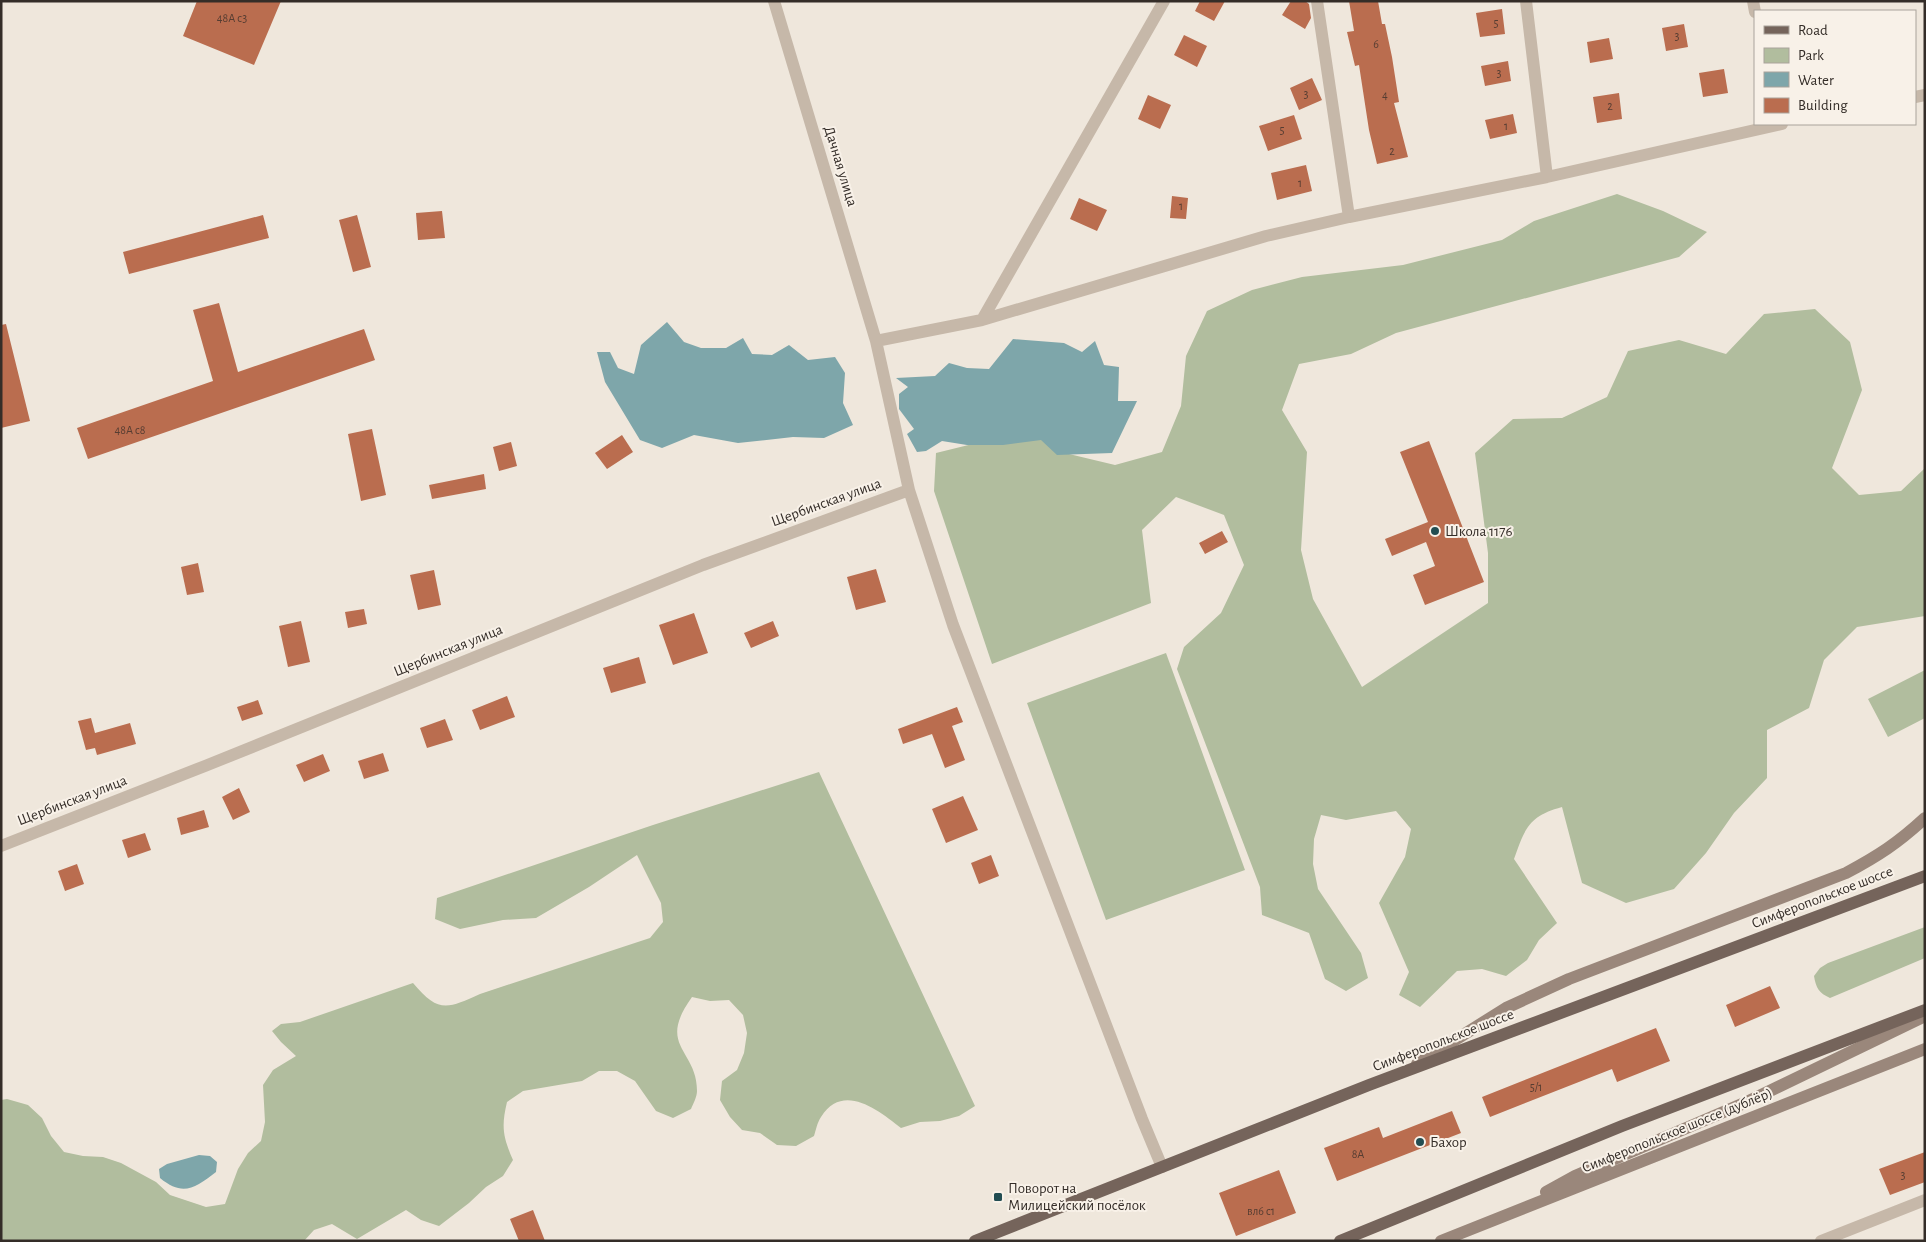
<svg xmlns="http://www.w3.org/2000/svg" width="1926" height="1242" font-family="'Alegreya Sans',sans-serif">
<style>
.green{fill:#b1bd9e}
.water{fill:#7ea6aa}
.building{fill:#ba6d4f}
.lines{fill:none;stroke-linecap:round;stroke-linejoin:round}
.street{stroke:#c6b8a9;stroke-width:12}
.secondary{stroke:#9a877b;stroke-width:12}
.primary{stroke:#75645b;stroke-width:12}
.poi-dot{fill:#224d52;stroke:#f8f1e8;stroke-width:2}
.labels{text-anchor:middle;stroke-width:4;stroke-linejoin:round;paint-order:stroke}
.number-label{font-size:12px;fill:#563d32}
.street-label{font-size:15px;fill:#342d28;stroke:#f8f1e8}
.poi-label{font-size:15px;fill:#342d28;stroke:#f8f1e8;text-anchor:start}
</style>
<rect width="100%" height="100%" fill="#efe7dc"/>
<path class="green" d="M 1617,194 L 1663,211 L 1707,232 L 1679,257 L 1396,333 L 1351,354 L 1299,364 L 1282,410 L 1307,452 L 1301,550 L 1313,599 L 1362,687 L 1488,603 L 1488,553 L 1475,453 L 1513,419 L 1562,418 L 1607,397 L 1628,351 L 1679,340 L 1726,354 L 1764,314 L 1815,309 L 1850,342 L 1862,390 L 1832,468 L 1859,495 L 1901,491 L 1925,468 L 1925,616 L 1857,627 L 1824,660 L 1809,708 L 1767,730 L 1767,778 L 1734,813 L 1706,853 L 1674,889 L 1626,903 L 1582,883 L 1562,807 C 1529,816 1525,828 1514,859 L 1557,923 L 1539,940 L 1527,960 L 1506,976 L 1482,969 L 1457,971 L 1420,1007 L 1399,995 L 1409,972 L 1379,903 L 1405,857 L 1411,829 L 1396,811 L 1346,820 L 1321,815 L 1314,839 L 1313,864 L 1318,889 L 1361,953 L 1368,978 L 1346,991 L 1325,979 L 1309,933 L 1262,915 L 1260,887 L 1177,669 L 1184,647 L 1221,613 L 1244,565 L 1224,515 L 1176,497 L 1142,530 L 1151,603 L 992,664 L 934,491 L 936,453 L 1001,437 L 1051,432 L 1069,454 L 1115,465 L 1162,452 L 1181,406 L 1186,356 L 1207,311 L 1252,290 L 1302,277 L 1403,265 L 1502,240 L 1534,221 Z
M 1166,653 L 1245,870 L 1106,920 L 1027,703 Z
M 1925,670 L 1925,718 L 1888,737 L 1868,699 Z
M 819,772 L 975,1106 L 959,1116 L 940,1121 L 920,1122 L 901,1128 C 878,1110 843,1082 821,1117 C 817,1123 816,1130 814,1136 L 796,1146 L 777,1145 L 760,1133 L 742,1130 L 730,1117 L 720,1100 L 722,1081 L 737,1070 L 744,1053 L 747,1033 L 743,1015 L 729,1000 L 710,1001 L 692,997 C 656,1047 697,1049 697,1091 C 697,1097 693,1104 691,1109 L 673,1118 L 656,1111 L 635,1081 L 617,1071 L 599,1071 L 582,1081 L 523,1091 L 507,1102 C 501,1127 503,1137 513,1160 L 503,1176 L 486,1187 L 469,1203 L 439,1226 L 421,1220 L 406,1210 L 357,1239 L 332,1224 L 314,1230 L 304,1241 L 1,1241 L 1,1100 L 7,1099 L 28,1105 L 42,1118 L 51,1136 L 64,1152 L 83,1156 L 103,1157 L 121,1163 L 156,1182 L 170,1195 L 206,1207 L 225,1204 L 238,1169 L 248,1153 L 261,1141 L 265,1122 L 263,1085 L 273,1070 L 296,1056 L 281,1042 L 272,1031 L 281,1024 L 300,1022 L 413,983 C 438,1013 447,1009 480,994 L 650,938 L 663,922 L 661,903 L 637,855 L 589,887 L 536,918 L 503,920 L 460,929 L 435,919 L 437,898 L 653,825 Z
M 1925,927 L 1925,958 L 1830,998 C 1819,993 1816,988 1814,976 L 1820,968 L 1828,963 Z"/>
<path class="water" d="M 667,322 L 684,342 L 701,348 L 726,348 L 743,338 L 752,354 L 772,355 L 789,345 L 808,360 L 835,357 L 845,373 L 843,403 L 853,425 L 824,438 L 793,437 L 738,443 L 694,435 L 662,448 L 640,440 L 605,382 L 597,352 L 610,352 L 618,368 L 634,374 L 641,345 Z
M 1013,339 L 1064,343 L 1082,352 L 1095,341 L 1104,365 L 1119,367 L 1118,401 L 1137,401 L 1112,453 L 1057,455 L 1041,440 L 1003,445 L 967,445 L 942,441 L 926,451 L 917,452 L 907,434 L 914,429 L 899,409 L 899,394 L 908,387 L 896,378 L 935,376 L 949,363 L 967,368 L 989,369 Z
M 199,1155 L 210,1156 L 217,1162 L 216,1172 C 195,1188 183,1197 160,1178 L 159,1169 L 167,1164 Z"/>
<path class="building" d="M 197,1 L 281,1 L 254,65 L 183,36 Z
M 1200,1 L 1225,1 L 1214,21 L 1195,11 Z
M 1291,1 L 1305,1 L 1309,4 L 1311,18 L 1305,29 L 1282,15 Z
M 1349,1 L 1378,1 L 1382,24 L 1385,24 L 1392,57 L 1399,102 L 1394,103 L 1408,157 L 1377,164 L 1369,130 L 1359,65 L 1355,66 L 1347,32 L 1354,31 Z
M 1502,9 L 1505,34 L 1480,37 L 1476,13 Z
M 1684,24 L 1688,47 L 1666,51 L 1662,28 Z
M 1184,35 L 1207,46 L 1197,67 L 1174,55 Z
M 1609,38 L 1613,59 L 1590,63 L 1587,42 Z
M 1508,61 L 1511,81 L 1485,86 L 1481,66 Z
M 1724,69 L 1728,93 L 1703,97 L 1699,73 Z
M 1312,78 L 1322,100 L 1299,110 L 1290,88 Z
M 1619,93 L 1622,119 L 1597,123 L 1593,97 Z
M 1148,95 L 1171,105 L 1160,129 L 1138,119 Z
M 1513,114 L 1517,133 L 1490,139 L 1485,120 Z
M 1294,115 L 1302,139 L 1268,151 L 1259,126 Z
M 1306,165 L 1312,191 L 1277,200 L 1271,173 Z
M 1172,196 L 1188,198 L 1186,219 L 1170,218 Z
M 1079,198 L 1107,210 L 1097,231 L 1070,219 Z
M 442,211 L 445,238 L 418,240 L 416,213 Z
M 263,215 L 269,238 L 129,274 L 123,252 Z
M 357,215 L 371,267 L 353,272 L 339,220 Z
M 219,303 L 238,372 L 364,329 L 375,360 L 88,459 L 77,428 L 213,381 L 193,310 Z
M 6,324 L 30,421 L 1,428 L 1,325 Z
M 372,429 L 386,495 L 361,501 L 348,434 Z
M 622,435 L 633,452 L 607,469 L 595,453 Z
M 1429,441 L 1484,582 L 1425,605 L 1413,575 L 1435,566 L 1426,542 L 1392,556 L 1385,539 L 1428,522 L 1400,452 Z
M 511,442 L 517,466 L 499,471 L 493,447 Z
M 484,474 L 486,489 L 432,499 L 429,485 Z
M 1222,531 L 1228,542 L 1205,554 L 1199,543 Z
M 198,563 L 204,592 L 187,595 L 181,567 Z
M 876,569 L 886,602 L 856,610 L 847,577 Z
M 434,570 L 441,605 L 418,610 L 410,575 Z
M 364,609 L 367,624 L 348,628 L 345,612 Z
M 694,613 L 708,653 L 673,665 L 659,625 Z
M 301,621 L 310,662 L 288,667 L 279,626 Z
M 773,621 L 779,636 L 751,648 L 744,633 Z
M 639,657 L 646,683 L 611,693 L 603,668 Z
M 507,696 L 515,717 L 480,730 L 472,710 Z
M 258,700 L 263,714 L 242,721 L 237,707 Z
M 957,707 L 963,722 L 952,726 L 965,760 L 945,768 L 932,734 L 903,744 L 898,729 Z
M 91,718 L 95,733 L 130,723 L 136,744 L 97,755 L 95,748 L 86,750 L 78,721 Z
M 445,719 L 453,740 L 427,748 L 420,728 Z
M 383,753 L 389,771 L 364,779 L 358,761 Z
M 323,754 L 330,771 L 304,782 L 296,765 Z
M 239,788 L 250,812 L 233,820 L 222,797 Z
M 963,796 L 978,830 L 946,843 L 932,809 Z
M 204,810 L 209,827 L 181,835 L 177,818 Z
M 145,833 L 151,850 L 128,858 L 122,840 Z
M 991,855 L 999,876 L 979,884 L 971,863 Z
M 77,864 L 84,884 L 65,891 L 58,871 Z
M 1770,986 L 1780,1008 L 1735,1027 L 1726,1005 Z
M 1656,1028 L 1670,1061 L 1617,1082 L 1612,1069 L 1490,1117 L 1482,1097 Z
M 1452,1111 L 1461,1133 L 1337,1181 L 1324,1148 L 1379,1127 L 1383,1138 Z
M 1925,1152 L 1925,1182 L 1890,1195 L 1879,1169 Z
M 1279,1170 L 1296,1213 L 1236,1236 L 1219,1193 Z
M 533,1210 L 545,1241 L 519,1241 L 510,1219 Z"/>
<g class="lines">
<path class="street" d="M 774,1 L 876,341 L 909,490 L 953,625 L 1142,1119 L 1162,1167
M 1317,1 L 1349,217
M 1526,1 L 1547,177
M 1753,1 L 1755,12
M 1915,97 L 1925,95
M 982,320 L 1164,1
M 876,341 L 982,320 L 1266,236 L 1349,217 L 1547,177 L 1782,124
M 1,846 L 205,766 L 703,565 L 909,490
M 1821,1241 L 1925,1200"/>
<path class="secondary" d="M 1417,1064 L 1506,1008 L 1569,979 L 1846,873 C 1878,856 1898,843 1925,818
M 1546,1192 L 1575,1176 L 1749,1101 L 1925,1016
M 1441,1241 L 1925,1049"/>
<path class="primary" d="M 975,1241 L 1369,1085 L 1925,876
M 1340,1241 L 1622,1126 L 1925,1010"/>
</g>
<g class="poi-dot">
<circle cx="1435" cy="531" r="5"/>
<circle cx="1420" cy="1142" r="5"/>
<rect x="993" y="1192" width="10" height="10" rx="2.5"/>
</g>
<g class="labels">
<g class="number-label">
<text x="232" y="22">48А с3</text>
<text x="1496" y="27">5</text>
<text x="1677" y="40">3</text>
<text x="1376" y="48">6</text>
<text x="1499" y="77">3</text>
<text x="1306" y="98">3</text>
<text x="1385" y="99">4</text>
<text x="1610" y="110">2</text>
<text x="1506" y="130">1</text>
<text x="1282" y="134">5</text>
<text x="1392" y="155">2</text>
<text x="1300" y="187">1</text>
<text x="1181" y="210">1</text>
<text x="130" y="434">48А с8</text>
<text x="1536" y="1091">5/1</text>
<text x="1358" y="1158">8А</text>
<text x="1903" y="1179">3</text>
<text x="1261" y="1215">вл6 с1</text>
</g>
<g class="street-label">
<text transform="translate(841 166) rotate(73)" y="5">Дачная улица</text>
<text transform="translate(826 502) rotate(-20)" y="5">Щербинская улица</text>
<text transform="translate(448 650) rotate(-22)" y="5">Щербинская улица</text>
<text transform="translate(72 800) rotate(-21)" y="5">Щербинская улица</text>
<text transform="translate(1822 897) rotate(-21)" y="5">Симферопольское шоссе</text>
<text transform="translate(1443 1040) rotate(-21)" y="5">Симферопольское шоссе</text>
<text transform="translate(1677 1130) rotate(-22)" y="5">Симферопольское шоссе (дублёр)</text>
</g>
<g class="poi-label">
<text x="1445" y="536">Школа 1176</text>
<text x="1430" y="1147">Бахор</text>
<text x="1008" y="1193">Поворот на<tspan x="1008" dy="17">Милицейский посёлок</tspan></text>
</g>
</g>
<rect width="1926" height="1242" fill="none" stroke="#342d28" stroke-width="5"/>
<rect x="1754" y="10" width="162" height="115" fill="#f8f1e8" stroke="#aaa39b"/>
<rect x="1764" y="26" width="25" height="8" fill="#75645b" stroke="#aaa39b"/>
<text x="1798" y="35" font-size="15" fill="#342d28">Road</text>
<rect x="1764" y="48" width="25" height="15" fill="#b1bd9e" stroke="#aaa39b"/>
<text x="1798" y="60" font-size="15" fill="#342d28">Park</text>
<rect x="1764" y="72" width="25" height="15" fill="#7ea6aa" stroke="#aaa39b"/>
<text x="1798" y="85" font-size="15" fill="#342d28">Water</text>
<rect x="1764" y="98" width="25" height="15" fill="#ba6d4f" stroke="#aaa39b"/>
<text x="1798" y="110" font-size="15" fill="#342d28">Building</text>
</svg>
